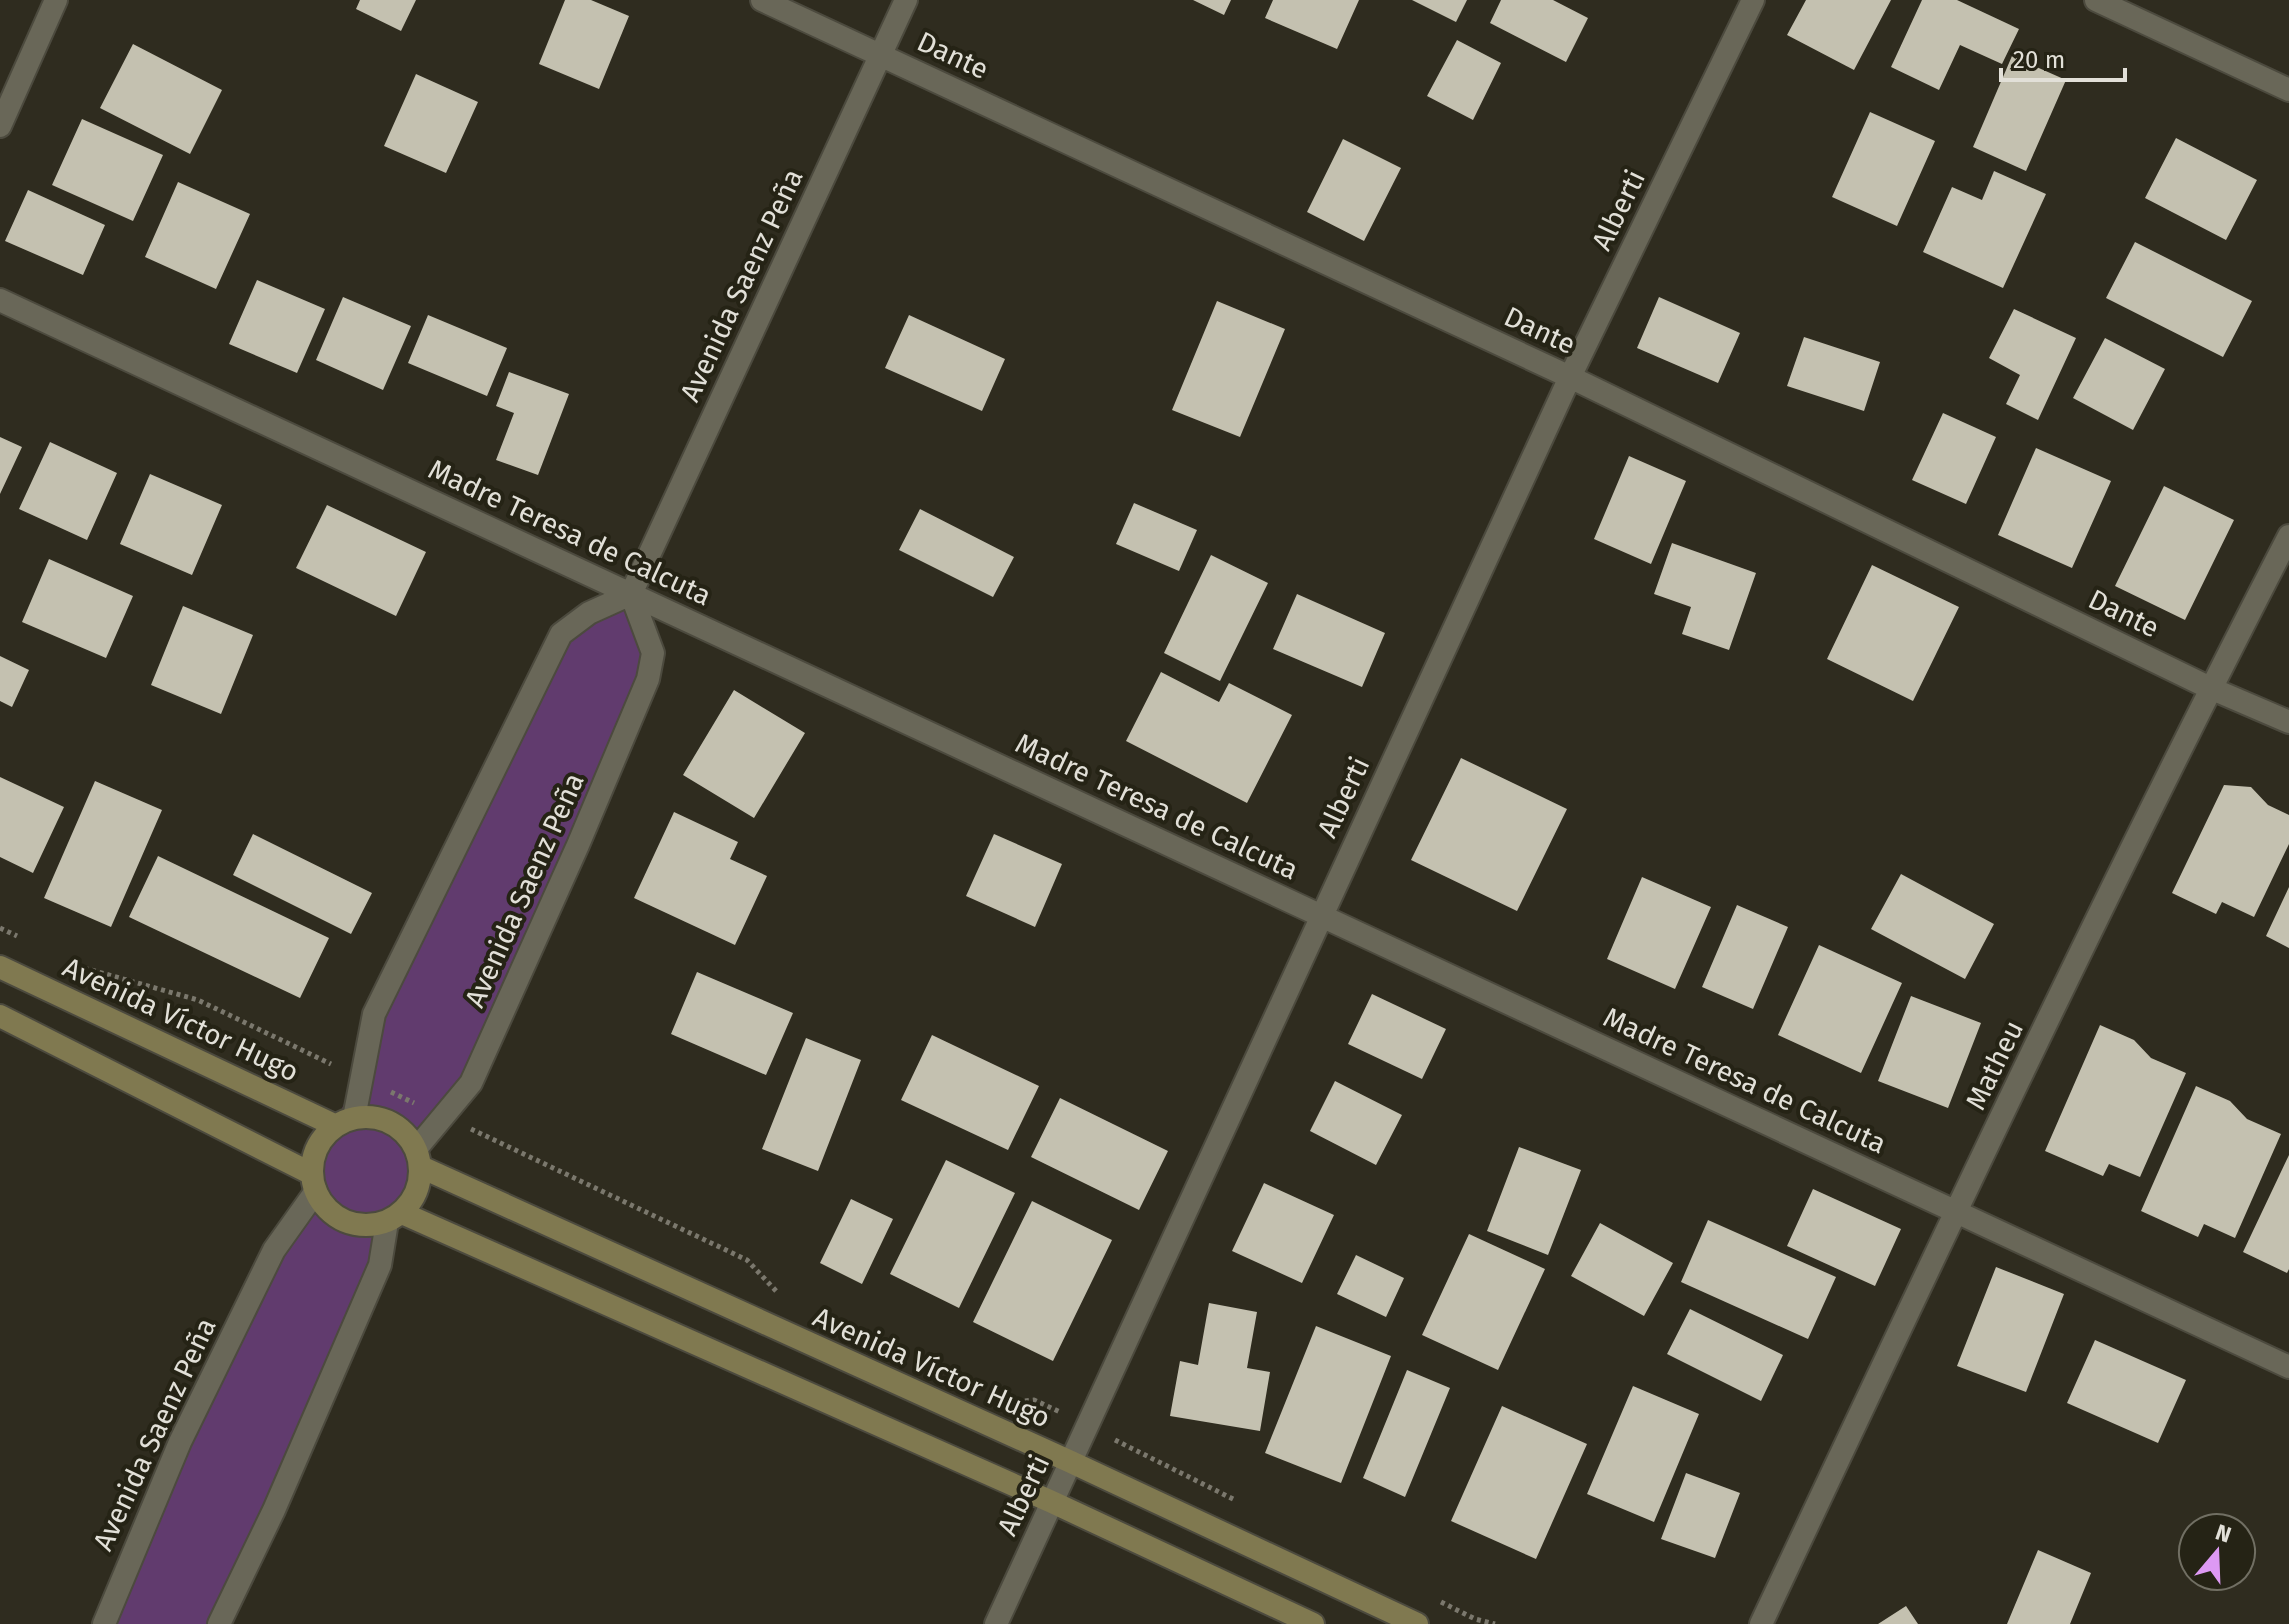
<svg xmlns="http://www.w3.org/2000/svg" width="2289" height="1624" font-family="'Fira Sans',sans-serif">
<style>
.green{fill:#613b6e}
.building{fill:#c4c1b0}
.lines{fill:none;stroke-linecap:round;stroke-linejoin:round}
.minor-casing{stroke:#4c4a3e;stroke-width:26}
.secondary-casing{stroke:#4c4a3e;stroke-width:26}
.path{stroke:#7b786d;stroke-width:5;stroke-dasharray:4 4;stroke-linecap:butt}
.minor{stroke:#696758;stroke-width:22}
.secondary{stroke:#807950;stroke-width:22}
.labels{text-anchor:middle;stroke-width:8;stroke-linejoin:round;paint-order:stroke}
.street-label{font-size:28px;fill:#e2e0d8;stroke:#252315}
</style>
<rect width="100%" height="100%" fill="#2f2c1f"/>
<path class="green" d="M 631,594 L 653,653 L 471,1083 L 421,1167 L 413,1200 L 402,1213 L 219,1624 L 104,1624 L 561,634 Z"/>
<path class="building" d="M 360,0 L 416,0 L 401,31 L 356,9 Z
M 565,0 L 591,0 L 629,16 L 599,89 L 539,64 Z
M 1193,0 L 1231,0 L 1224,15 Z
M 1273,0 L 1359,0 L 1337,49 L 1265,18 Z
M 1412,0 L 1467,0 L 1456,22 Z
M 1501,0 L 1553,0 L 1588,18 L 1566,62 L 1490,23 Z
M 1806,0 L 1891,0 L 1854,70 L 1787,35 Z
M 1922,0 L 1957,0 L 2019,29 L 2002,64 L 1960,45 L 1939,90 L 1891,67 Z
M 1457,40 L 1501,63 L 1473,120 L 1427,96 Z
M 133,44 L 222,90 L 190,154 L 100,108 Z
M 2012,56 L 2066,80 L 2026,171 L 1973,147 Z
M 416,74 L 478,102 L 446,173 L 384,146 Z
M 1870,112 L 1935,141 L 1897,226 L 1832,197 Z
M 82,119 L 163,155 L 133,221 L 52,185 Z
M 2176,138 L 2257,180 L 2226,240 L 2145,198 Z
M 1343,139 L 1401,168 L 1364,241 L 1307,212 Z
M 1994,171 L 2046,194 L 2003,288 L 1923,252 L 1952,187 L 1982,200 Z
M 178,182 L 250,214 L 216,289 L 145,257 Z
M 28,190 L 105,225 L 83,275 L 5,241 Z
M 2135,242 L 2252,301 L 2223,357 L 2106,298 Z
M 257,280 L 325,309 L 297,373 L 229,344 Z
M 343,297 L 411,326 L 383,390 L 316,360 Z
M 1659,297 L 1740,333 L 1718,383 L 1637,348 Z
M 1217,301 L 1285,329 L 1240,437 L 1172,410 Z
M 2014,309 L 2076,338 L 2038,420 L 2006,404 L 2020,375 L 1989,358 Z
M 428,315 L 507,348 L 487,396 L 408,363 Z
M 909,315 L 1005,359 L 982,411 L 885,368 Z
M 1804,337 L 1880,362 L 1864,411 L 1787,386 Z
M 2105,338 L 2165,369 L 2133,430 L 2073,398 Z
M 509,372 L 569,394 L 538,475 L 496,460 L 514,413 L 496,406 Z
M 1943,413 L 1996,437 L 1966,504 L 1912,480 Z
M 0,437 L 22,447 L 0,494 Z
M 50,442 L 117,473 L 87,540 L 19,509 Z
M 2036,448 L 2111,481 L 2072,568 L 1998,535 Z
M 1629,456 L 1686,481 L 1651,564 L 1594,539 Z
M 150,474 L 222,505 L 192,575 L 120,544 Z
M 2164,486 L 2234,520 L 2185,620 L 2115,586 Z
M 1134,503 L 1197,530 L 1179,571 L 1116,544 Z
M 327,505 L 426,552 L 396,616 L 296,568 Z
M 920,509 L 1014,557 L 993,597 L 899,550 Z
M 1672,543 L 1756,573 L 1729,650 L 1682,634 L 1691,607 L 1654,594 Z
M 1211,555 L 1268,583 L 1220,681 L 1164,653 Z
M 49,559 L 133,596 L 106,658 L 22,622 Z
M 1872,565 L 1959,607 L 1913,701 L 1827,659 Z
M 1297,594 L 1385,633 L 1362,687 L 1273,649 Z
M 183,606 L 253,635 L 221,714 L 151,685 Z
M 0,656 L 29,670 L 12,707 L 0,701 Z
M 1161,672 L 1219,702 L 1229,683 L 1292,715 L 1247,803 L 1126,741 Z
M 734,690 L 805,733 L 754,818 L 683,775 Z
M 1461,758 L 1567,809 L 1517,911 L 1411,860 Z
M 0,777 L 64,807 L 33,873 L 0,857 Z
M 95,781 L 162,810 L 111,927 L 44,898 Z
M 2224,785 L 2251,787 L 2268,805 L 2289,815 L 2289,844 L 2254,917 L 2222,902 L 2216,914 L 2172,893 Z
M 674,812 L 738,842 L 730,859 L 767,876 L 735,945 L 634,898 Z
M 253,834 L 372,893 L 351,934 L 233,875 Z
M 994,834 L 1062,864 L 1035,927 L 966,896 Z
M 158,856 L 329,938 L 300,998 L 129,917 Z
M 1901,874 L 1994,924 L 1965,979 L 1871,929 Z
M 1642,877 L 1711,907 L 1675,989 L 1607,959 Z
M 2289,887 L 2289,948 L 2266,936 Z
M 1737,905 L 1788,927 L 1753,1009 L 1702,987 Z
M 1819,945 L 1902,983 L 1861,1073 L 1778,1035 Z
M 697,972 L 793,1013 L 766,1075 L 671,1034 Z
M 1372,994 L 1446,1029 L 1422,1079 L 1348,1044 Z
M 1911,996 L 1981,1023 L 1948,1108 L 1878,1081 Z
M 2100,1025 L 2134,1040 L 2151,1058 L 2186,1073 L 2140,1177 L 2109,1164 L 2103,1176 L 2045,1151 Z
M 932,1035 L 1039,1086 L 1008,1150 L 901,1100 Z
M 806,1038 L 861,1060 L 818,1171 L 762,1149 Z
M 1335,1081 L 1402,1115 L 1376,1165 L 1310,1131 Z
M 2196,1086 L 2230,1101 L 2247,1119 L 2281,1134 L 2235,1238 L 2204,1224 L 2198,1237 L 2141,1211 Z
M 1060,1098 L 1168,1151 L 1139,1210 L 1031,1157 Z
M 1519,1147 L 1581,1170 L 1548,1255 L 1487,1231 Z
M 2289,1155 L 2289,1269 L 2287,1273 L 2243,1252 Z
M 946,1160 L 1015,1193 L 959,1308 L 890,1274 Z
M 1264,1183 L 1334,1215 L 1302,1283 L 1232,1251 Z
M 1813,1189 L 1901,1229 L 1875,1286 L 1787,1246 Z
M 851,1199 L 893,1219 L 862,1284 L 820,1263 Z
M 1032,1201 L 1112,1240 L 1053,1361 L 973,1322 Z
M 1708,1220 L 1836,1277 L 1808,1339 L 1681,1282 Z
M 1600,1223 L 1673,1263 L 1644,1316 L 1571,1276 Z
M 1469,1234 L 1545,1269 L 1498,1370 L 1422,1335 Z
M 1356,1255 L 1404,1278 L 1386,1317 L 1337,1294 Z
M 1996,1267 L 2064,1294 L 2026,1392 L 1957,1366 Z
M 1209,1303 L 1257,1312 L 1247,1368 L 1270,1372 L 1260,1431 L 1170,1416 L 1180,1361 L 1198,1365 Z
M 1690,1309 L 1783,1355 L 1761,1401 L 1667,1354 Z
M 1316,1326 L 1391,1356 L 1341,1483 L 1265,1453 Z
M 2095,1340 L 2186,1380 L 2158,1443 L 2067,1403 Z
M 1407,1370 L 1450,1388 L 1405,1497 L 1363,1478 Z
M 1633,1386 L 1699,1414 L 1654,1522 L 1587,1494 Z
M 1502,1406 L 1587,1444 L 1536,1559 L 1451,1521 Z
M 1686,1473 L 1740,1493 L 1715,1558 L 1661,1539 Z
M 2038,1550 L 2091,1573 L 2070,1624 L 2007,1624 Z
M 1906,1606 L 1918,1624 L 1878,1624 Z"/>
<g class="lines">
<defs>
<path id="minor" d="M 762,0 L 1570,377 L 2210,688 L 2289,722
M 2096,0 L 2289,90
M 0,126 L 56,0
M 0,300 L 2289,1367
M 354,1118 L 374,1014 L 561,634 L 589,613 L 631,594 L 906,0
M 416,1149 L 471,1083 L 578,845 L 648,679 L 653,653 L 631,594
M 104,1624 L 180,1442 L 274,1250 L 316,1191
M 219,1624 L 274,1510 L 380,1265 L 387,1222
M 996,1624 L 1570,377 L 1753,0
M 1761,1624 C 1933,1259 2104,894 2289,536"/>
<path id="secondary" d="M 0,967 L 336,1126
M 0,1016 L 312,1174
M312 1171a54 54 0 1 1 108 0a54 54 0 1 1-108 0Z
M 421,1167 L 1071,1462 L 1417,1624
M 402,1213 L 1052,1502 L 1313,1624"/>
</defs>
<use href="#minor" class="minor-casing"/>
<use href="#secondary" class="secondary-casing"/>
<path class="path" d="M 0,928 L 17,936
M 84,968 L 198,1000 L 331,1064
M 391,1092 L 414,1103
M 471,1129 L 747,1260 L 777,1292
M 1017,1402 L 1034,1400 L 1060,1412
M 1115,1440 L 1235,1500
M 1441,1602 L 1475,1619 L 1495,1624"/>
<use href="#minor" class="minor"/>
<use href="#secondary" class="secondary"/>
</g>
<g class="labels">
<g class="street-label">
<text transform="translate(953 55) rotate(25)" y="10">Dante</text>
<text transform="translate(1618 210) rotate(-64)" y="10">Alberti</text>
<text transform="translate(741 285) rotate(-65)" y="10">Avenida Saenz Peña</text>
<text transform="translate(1540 330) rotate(25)" y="10">Dante</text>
<text transform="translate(570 532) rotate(25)" y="10">Madre Teresa de Calcuta</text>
<text transform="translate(2124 613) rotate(26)" y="10">Dante</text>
<text transform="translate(1343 797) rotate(-65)" y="10">Alberti</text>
<text transform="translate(1157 806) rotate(25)" y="10">Madre Teresa de Calcuta</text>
<text transform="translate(524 890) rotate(-66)" y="10">Avenida Saenz Peña</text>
<text transform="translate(181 1019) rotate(25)" y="10">Avenida Víctor Hugo</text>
<text transform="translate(1994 1065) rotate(-64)" y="10">Matheu</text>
<text transform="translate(1745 1080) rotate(25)" y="10">Madre Teresa de Calcuta</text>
<text transform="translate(932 1367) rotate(24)" y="10">Avenida Víctor Hugo</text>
<text transform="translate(154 1434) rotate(-65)" y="10">Avenida Saenz Peña</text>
<text transform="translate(1023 1495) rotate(-65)" y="10">Alberti</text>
</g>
</g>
<g transform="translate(2217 1552) rotate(19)"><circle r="38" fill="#252315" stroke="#716f63" stroke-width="2"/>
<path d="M0-6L14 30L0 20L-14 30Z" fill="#dd99f3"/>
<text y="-12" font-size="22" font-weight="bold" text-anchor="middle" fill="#e2e0d8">N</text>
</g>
<path d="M2001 68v12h124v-12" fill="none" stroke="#e2e0d8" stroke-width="4"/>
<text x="2013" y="68" font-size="24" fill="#e2e0d8" stroke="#252315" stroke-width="6" paint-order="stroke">20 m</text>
</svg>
